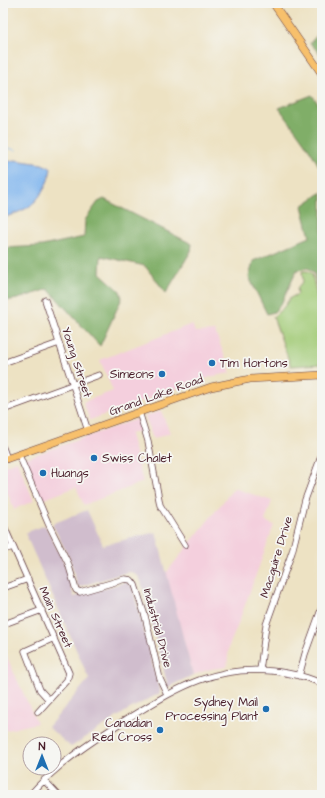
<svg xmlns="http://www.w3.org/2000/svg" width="325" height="798" font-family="'Architects Daughter',sans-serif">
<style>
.built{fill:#f4cfdd}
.industrial{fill:#d0bdcd}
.green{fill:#a1ca76;stroke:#767450}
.forest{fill:#80ae67;stroke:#656649}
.water{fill:#80b5ee;stroke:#656a8c}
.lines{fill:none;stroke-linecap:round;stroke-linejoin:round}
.stream{stroke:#80b5ee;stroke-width:1}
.minor-casing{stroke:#623c42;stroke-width:7}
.major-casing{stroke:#623c42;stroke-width:8}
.minor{stroke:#fff;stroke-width:5.5}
.major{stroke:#f7c06c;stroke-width:7}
.poi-dot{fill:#1f6fb2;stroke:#f6f6f2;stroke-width:1.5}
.labels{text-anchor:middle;stroke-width:3.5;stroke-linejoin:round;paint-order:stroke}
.street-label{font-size:12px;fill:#4a1f2b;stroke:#f6f6f2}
.poi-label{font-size:12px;fill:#4a1f2b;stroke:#f6f6f2;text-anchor:start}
</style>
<rect width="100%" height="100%" fill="#f6f6f2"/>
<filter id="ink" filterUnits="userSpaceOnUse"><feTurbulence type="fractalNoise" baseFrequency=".025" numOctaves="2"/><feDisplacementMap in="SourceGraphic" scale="8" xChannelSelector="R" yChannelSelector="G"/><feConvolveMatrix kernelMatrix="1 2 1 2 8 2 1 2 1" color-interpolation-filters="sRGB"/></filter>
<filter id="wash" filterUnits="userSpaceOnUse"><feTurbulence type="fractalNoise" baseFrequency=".012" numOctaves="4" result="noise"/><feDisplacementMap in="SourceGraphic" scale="16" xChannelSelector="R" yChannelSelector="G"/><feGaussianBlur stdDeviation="0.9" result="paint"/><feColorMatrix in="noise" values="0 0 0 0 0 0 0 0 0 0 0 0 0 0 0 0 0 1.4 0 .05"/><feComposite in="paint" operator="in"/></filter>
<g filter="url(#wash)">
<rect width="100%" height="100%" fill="#ede2c3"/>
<path class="built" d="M 192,324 L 195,332 L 215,331 L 231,373 L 214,376 L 189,384 L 90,420 L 83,402 L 113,391 L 100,360 Z
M 161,411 L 170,433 L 153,439 L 145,416 Z
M 137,419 L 141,431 L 130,434 L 143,482 L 84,505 L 76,487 L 42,500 L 23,459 Z
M 17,461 L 34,501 L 14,509 L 3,482 L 3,466 Z
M 234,488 L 272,501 L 265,521 L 274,525 L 237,627 L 229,646 L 227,667 L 211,669 L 193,675 L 166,573 Z
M 3,646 L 10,664 L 37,723 L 3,731 Z"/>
<path class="industrial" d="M 87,510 L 103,545 L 156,532 L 193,675 L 168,687 L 141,581 L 137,575 L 131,572 L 124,573 L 78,587 L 70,559 L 52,524 Z
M 45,525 L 64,563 L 74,597 L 126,582 L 132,586 L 160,693 L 128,710 L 71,747 L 48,727 L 89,679 L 25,533 Z"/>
<path class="green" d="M 302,271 L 308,271 L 312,274 L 318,302 L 322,337 L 322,364 L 291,366 L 273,317 L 284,307 L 290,298 L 298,294 L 297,288 L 303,281 Z"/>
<path class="forest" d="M 322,30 L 322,56 L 310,43 Z
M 312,95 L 322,109 L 322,175 C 319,159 290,123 279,108 Z
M 322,192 L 322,321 L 320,304 L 314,273 L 308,268 L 297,270 L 281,304 L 274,312 L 267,314 L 249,277 L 253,261 L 310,237 L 302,206 Z
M 104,199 L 192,244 L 191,251 L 166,293 L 145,266 L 101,256 L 100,273 L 120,291 L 122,298 L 100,346 L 48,289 L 18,299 L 3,301 L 3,248 L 42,246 L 84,237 L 85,220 L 98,202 Z"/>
<path class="water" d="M 15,160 L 42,164 L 51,168 C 49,183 40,200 27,208 C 20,212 11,215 3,218 L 3,163 Z"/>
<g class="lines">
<path class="stream" d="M 3,147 L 16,150"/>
</g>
</g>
<g filter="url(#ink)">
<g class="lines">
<defs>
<path id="minor" d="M 45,300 L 88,431
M 3,363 L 59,343
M 3,410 L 99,375
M 139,412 L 148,441 L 160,505 L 185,545
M 3,448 L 7,459
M 19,455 L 48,523 L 68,563 L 76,590 L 80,592 L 125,579 L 131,580 L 135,585 L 145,616 L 160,679 L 167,694
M 3,524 L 69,673 L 67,680 L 38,712
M 3,550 L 13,547
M 3,588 L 28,579
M 4,624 L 42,610
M 260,670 L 266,625 L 292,552 L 305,500 L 322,454
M 299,676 L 305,654 L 322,607
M 49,700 L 40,690 L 25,651 L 54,638
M 44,780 L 58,795
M 30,795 C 57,764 91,742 125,720 C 175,690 211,665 272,671 C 289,673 307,676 322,684"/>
<path id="major" d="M 273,3 L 322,74
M 3,460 L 211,387 L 250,379 L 322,375"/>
</defs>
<use href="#minor" class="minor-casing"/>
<use href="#major" class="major-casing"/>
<use href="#minor" class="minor"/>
<use href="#major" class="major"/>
</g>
</g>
<g class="poi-dot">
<circle cx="212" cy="363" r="4"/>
<circle cx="162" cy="374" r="4"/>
<circle cx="94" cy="458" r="4"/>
<circle cx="43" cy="473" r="4"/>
<circle cx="266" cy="709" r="4"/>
<circle cx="160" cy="730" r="4"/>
</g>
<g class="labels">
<g class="street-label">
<text transform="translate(77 362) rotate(72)" y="4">Young Street</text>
<text transform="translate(156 395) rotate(-20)" y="4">Grand Lake Road</text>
<text transform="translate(276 557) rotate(-73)" y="4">Macguire Drive</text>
<text transform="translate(56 617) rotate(66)" y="4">Main Street</text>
<text transform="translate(158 628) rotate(75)" y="4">Industrial Drive</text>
</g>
<g class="poi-label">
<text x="220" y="367">Tim Hortons</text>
<text x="154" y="378" text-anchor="end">Simeons</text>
<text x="102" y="462">Swiss Chalet</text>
<text x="51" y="477">Huangs</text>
<text x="258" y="706" text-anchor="end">Sydney Mail<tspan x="258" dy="14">Processing Plant</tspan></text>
<text x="152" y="727" text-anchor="end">Canadian<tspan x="152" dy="14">Red Cross</tspan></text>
</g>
</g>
<rect width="325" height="798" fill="none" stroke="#f6f6f2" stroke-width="16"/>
<g transform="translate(42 756)"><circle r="19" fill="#f6f6f2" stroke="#b1a0a2"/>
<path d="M0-3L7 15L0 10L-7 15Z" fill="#1f6fb2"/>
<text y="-6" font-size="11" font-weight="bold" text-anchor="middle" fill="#4a1f2b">N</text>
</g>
</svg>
